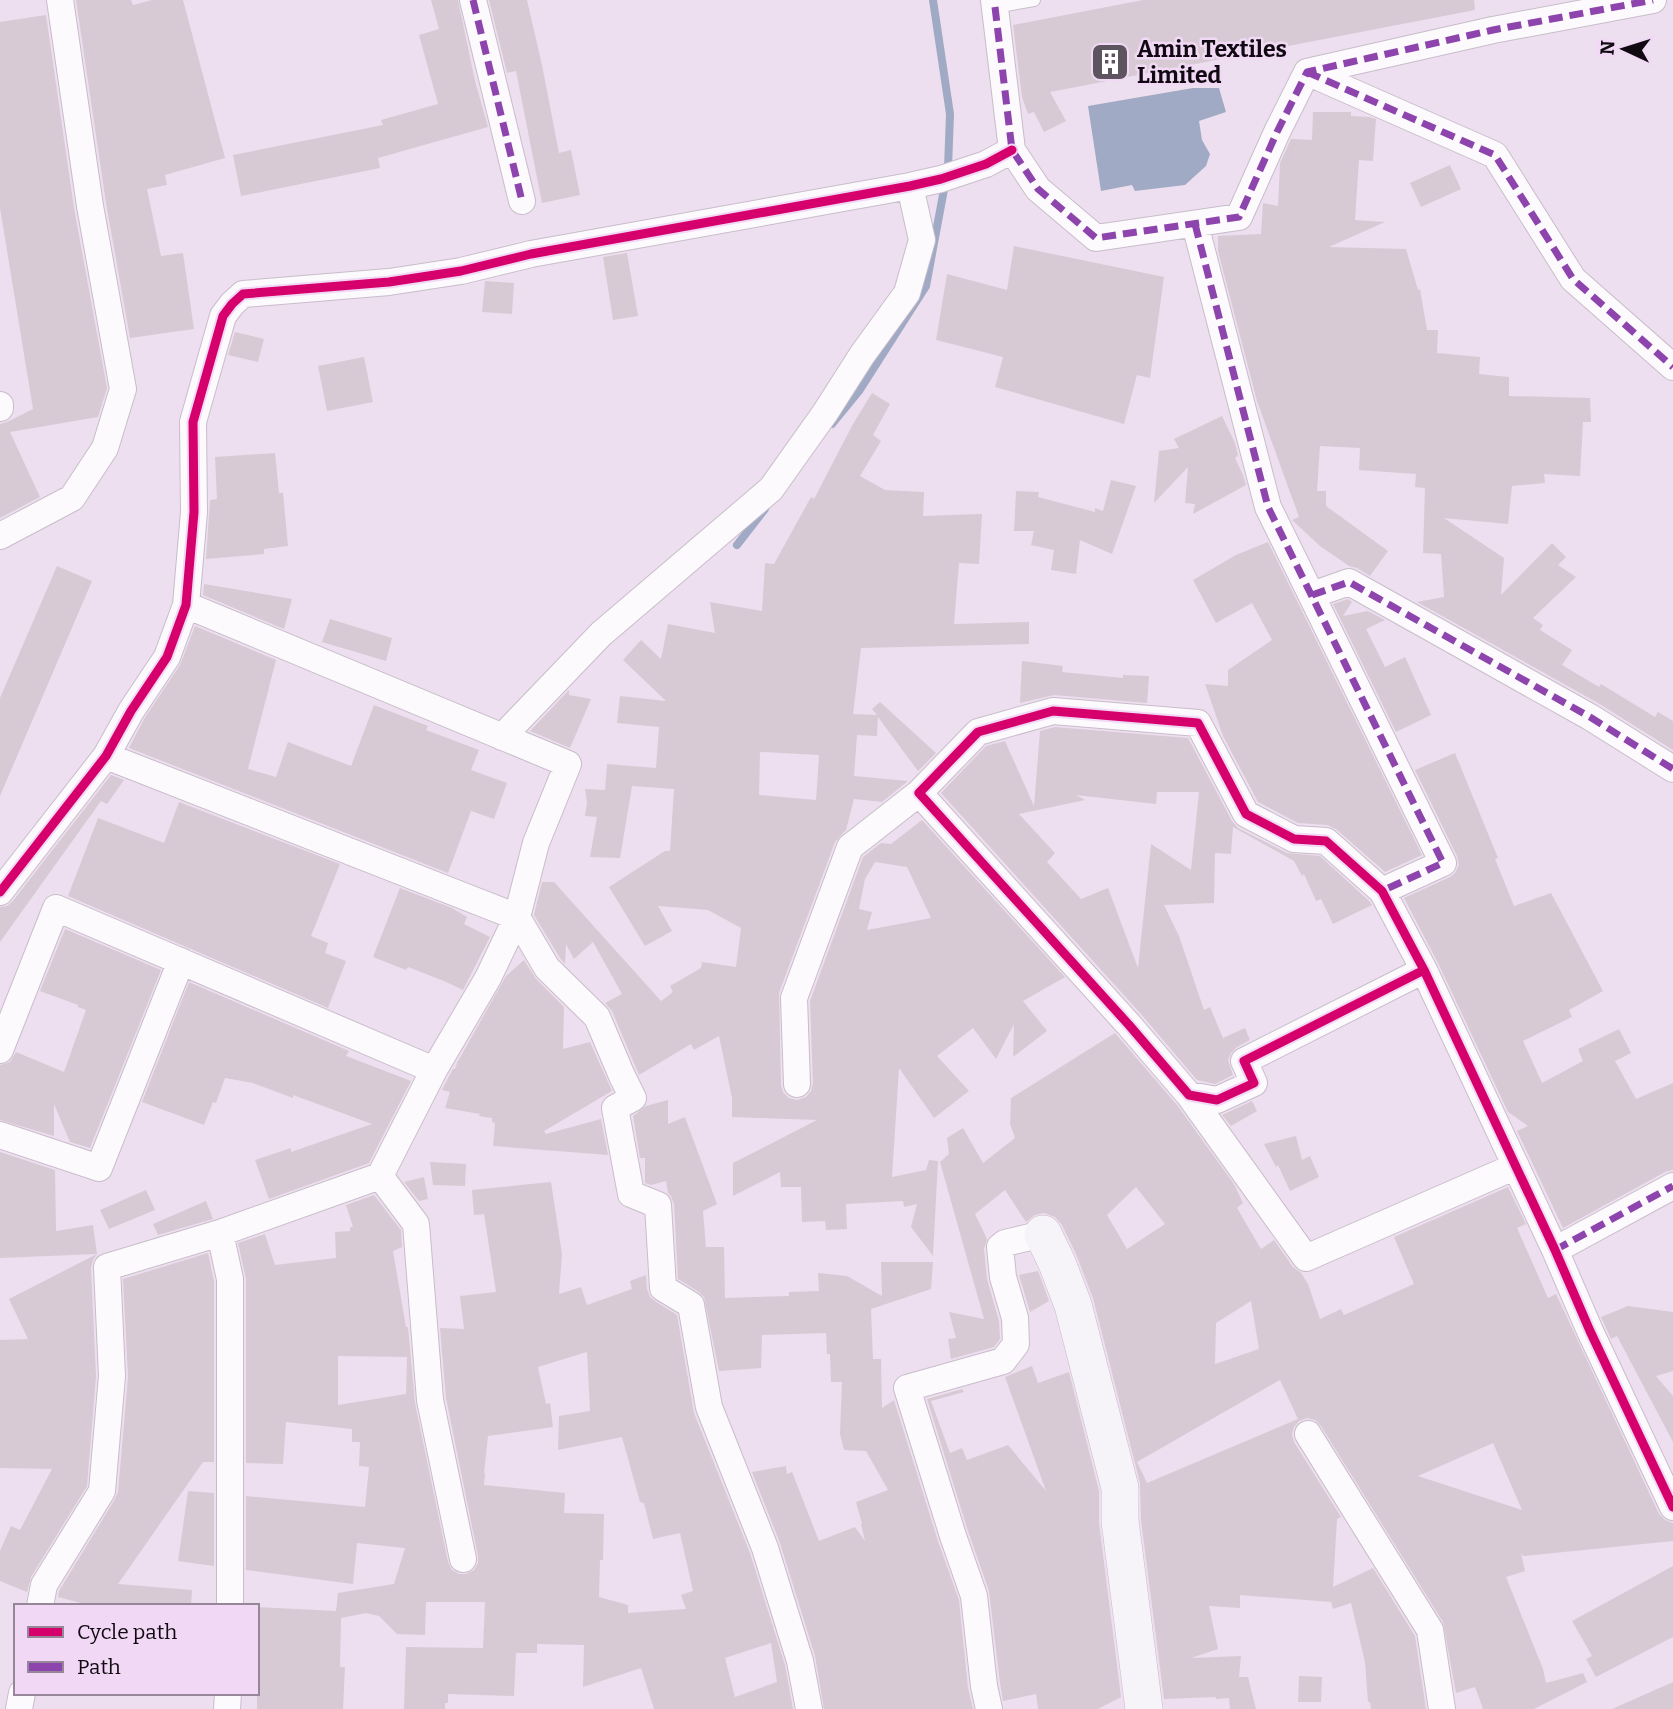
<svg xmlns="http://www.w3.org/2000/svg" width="1673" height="1709" font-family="Bitter,serif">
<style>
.water{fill:#a0aac4}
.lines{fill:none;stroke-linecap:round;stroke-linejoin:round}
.stream{stroke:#a0aac4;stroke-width:8}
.building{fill:#d8cad4;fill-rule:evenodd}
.lane-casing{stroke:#c8bdca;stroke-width:14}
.street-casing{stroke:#c8bdca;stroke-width:28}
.secondary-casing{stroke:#c8bdca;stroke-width:38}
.lane{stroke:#fcfafd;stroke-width:12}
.street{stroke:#fcfafd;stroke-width:26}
.secondary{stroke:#f7f4f9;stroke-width:37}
.quiet{stroke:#8e44ad;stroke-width:7;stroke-dasharray:14 7;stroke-linecap:butt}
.cycleway-casing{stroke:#f1d9f5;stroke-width:13}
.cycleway{stroke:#d6006c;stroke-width:9}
.labels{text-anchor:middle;stroke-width:5;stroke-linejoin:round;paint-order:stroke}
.poi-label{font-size:23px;font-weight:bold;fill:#110912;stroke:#f1d9f5;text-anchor:start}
</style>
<rect width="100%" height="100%" fill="#eddfef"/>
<path class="water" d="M 1193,88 L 1219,88 L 1226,112 L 1199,121 L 1202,140 L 1210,154 L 1206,166 L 1185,185 L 1135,191 L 1132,185 L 1101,191 L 1088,106 Z"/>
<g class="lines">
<path class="stream" d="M 832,424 L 859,391 L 926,286 L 948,168 L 950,114 L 933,0
M 737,545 L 765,509"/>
</g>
<path class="building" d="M 76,0 L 131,0 L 133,5 L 152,0 L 183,0 L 225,158 L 165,175 L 167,185 L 147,189 L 161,256 L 183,253 L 194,329 L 130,338 L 106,203 Z
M 431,0 L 458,0 L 475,81 L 488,127 L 378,158 L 380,168 L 241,196 L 233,155 L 383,125 L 381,120 L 438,104 L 419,35 L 439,29 Z
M 489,0 L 527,0 L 542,65 L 559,153 L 571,150 L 580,195 L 542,203 L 516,71 L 507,73 Z
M 1143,0 L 1474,0 L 1475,10 L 1050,92 L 1066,121 L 1044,132 L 1034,112 L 1028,114 L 1022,97 L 1013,25 Z
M 46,15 L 74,208 L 107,388 L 98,417 L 10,432 L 40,497 L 0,518 L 0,424 L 7,422 L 33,409 L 0,208 L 0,22 Z
M 1313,112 L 1351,112 L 1351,116 L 1369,117 L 1376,119 L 1373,161 L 1359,160 L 1355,220 L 1385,222 L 1329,247 L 1406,249 L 1418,290 L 1420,289 L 1427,330 L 1438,330 L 1437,353 L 1480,357 L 1479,374 L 1509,377 L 1509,396 L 1590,398 L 1591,422 L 1583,422 L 1580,476 L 1544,474 L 1545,483 L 1512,486 L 1508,524 L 1444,518 L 1504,558 L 1501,595 L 1552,543 L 1566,557 L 1558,565 L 1576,577 L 1533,618 L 1543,625 L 1540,630 L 1572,650 L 1562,665 L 1599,687 L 1601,684 L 1655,717 L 1658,712 L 1673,721 L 1673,750 L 1598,703 L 1417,602 L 1444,597 L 1441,554 L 1423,553 L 1425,488 L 1415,487 L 1416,474 L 1359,470 L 1360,448 L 1320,446 L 1317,491 L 1326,491 L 1326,506 L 1388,551 L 1370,576 L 1357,568 L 1349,566 L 1320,546 L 1292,520 L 1299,517 L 1257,401 L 1218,251 L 1218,236 L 1261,234 L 1263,203 L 1278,206 L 1280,163 L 1291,139 L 1312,140 Z
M 1450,165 L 1461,189 L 1421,207 L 1410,183 Z
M 1014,246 L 1164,277 L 1150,378 L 1137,375 L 1124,424 L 995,387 L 1003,357 L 936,340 L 947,274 L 1007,290 Z
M 627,253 L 638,316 L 613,320 L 603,257 Z
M 485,281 L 514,283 L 512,314 L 482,312 Z
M 235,332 L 264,339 L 258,362 L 228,355 Z
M 364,357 L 373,402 L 327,411 L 318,366 Z
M 872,393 L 890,404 L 873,435 L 881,441 L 860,476 L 885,490 L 924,492 L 923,516 L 982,514 L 979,564 L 959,563 L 954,624 L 1029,622 L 1029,644 L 861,648 L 853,714 L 877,715 L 872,709 L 880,702 L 936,753 L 918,771 L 878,717 L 877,736 L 857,735 L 854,776 L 908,781 L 882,802 L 854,799 L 846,830 L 835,842 L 779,993 L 781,1085 L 783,1092 L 789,1098 L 797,1100 L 806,1097 L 811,1091 L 813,1083 L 810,1001 L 863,857 L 881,843 L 891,844 L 922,820 L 1065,977 L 1023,1001 L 1047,1031 L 1013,1057 L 1014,1024 L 996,1059 L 973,1028 L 937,1056 L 969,1091 L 934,1118 L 899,1068 L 892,1177 L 926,1170 L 929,1160 L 938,1161 L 933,1256 L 911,1227 L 917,1204 L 904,1207 L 903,1201 L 846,1204 L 847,1229 L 826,1230 L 825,1221 L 802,1222 L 801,1187 L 781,1187 L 780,1172 L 733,1196 L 733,1163 L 817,1120 L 732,1117 L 732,1098 L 719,1036 L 694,1050 L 691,1044 L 639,1075 L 612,1011 L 605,1003 L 622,994 L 593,942 L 574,959 L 566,944 L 565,964 L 560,958 L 534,915 L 542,882 L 554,882 L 661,1001 L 673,992 L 670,986 L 701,968 L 702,962 L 736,967 L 741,928 L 708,910 L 658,906 L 672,931 L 645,946 L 609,887 L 665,851 L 670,851 L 674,789 L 632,786 L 620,858 L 590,857 L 597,817 L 585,816 L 587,803 L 585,789 L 605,790 L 607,764 L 656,768 L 659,727 L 617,723 L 620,696 L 666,701 L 623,660 L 641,640 L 661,659 L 668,624 L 715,633 L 710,602 L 762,611 L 765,563 L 774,564 L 811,497 L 814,499 L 853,424 ZM 760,752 L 819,755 L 816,800 L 759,795 ZM 875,862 L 907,867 L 931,918 L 867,930 L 872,912 L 859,909 L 865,879 Z
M 1222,416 L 1235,443 L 1238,455 L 1235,458 L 1243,475 L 1246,485 L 1193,514 L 1195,504 L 1185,503 L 1188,467 L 1154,503 L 1159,451 L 1179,448 L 1174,439 Z
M 275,453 L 279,493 L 283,493 L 288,546 L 264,549 L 264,554 L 206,559 L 210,500 L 217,499 L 215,457 Z
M 1111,480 L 1136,486 L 1112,554 L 1080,540 L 1076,574 L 1051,570 L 1054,550 L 1031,545 L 1034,531 L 1014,531 L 1016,491 L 1039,492 L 1038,497 L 1095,512 L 1095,508 L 1103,511 Z
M 1268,542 L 1422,855 L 1385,872 L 1336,829 L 1327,825 L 1298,823 L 1258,802 L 1223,736 L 1205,684 L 1228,686 L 1228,670 L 1272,640 L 1252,603 L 1216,623 L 1193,580 L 1236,555 Z
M 57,566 L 92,581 L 0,796 L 0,698 Z
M 204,584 L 292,599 L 284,629 L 203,595 Z
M 1348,599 L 1352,602 L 1343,616 L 1368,611 L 1385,620 L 1366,629 L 1385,667 L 1405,657 L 1431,715 L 1396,732 L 1333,604 Z
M 330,619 L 392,638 L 386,661 L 322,642 Z
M 195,626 L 276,660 L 248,769 L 276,777 L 288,742 L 351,766 L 374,705 L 428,726 L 426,730 L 479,750 L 471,770 L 507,783 L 494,819 L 471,811 L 448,873 L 129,748 L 144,719 L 180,665 Z
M 1022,661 L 1063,666 L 1062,672 L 1123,678 L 1123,675 L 1149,676 L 1147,703 L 1054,695 L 1020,703 Z
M 569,690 L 569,695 L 591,699 L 570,748 L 530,731 Z
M 1055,727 L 1188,738 L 1232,821 L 1238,828 L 1287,853 L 1320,856 L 1369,901 L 1372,905 L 1333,924 L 1321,899 L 1316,901 L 1304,874 L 1302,876 L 1294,861 L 1233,827 L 1231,854 L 1215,853 L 1214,903 L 1164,905 L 1179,936 L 1204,1010 L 1210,1007 L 1223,1038 L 1245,1028 L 1250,1040 L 1237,1047 L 1231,1053 L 1228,1060 L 1233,1075 L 1215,1084 L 1197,1080 L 1141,1014 L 941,793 L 986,746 L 1005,741 L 1034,806 L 1040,731 ZM 1157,792 L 1199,792 L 1191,870 L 1151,844 L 1138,968 L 1108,888 L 1081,899 L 1047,862 L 1055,853 L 1019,814 L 1085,800 L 1076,795 L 1156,804 Z
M 1455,753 L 1498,858 L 1495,859 L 1514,906 L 1551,893 L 1603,991 L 1569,1010 L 1572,1017 L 1523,1041 L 1542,1083 L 1583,1061 L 1578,1049 L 1619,1029 L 1631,1053 L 1615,1061 L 1636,1099 L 1673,1083 L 1673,1170 L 1665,1172 L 1563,1228 L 1517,1131 L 1528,1126 L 1508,1112 L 1438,963 L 1404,898 L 1450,877 L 1455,873 L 1459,865 L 1457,856 L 1415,770 Z
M 111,775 L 124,780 L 107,804 L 101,801 L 0,942 L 0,907 L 7,906 L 12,902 Z
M 179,802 L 340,864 L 311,936 L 328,943 L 325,953 L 346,961 L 328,1008 L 68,896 L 98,818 L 164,843 Z
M 400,888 L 452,908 L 467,917 L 464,924 L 490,937 L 463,990 L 444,981 L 408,967 L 406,970 L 373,957 Z
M 65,929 L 161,970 L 90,1148 L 70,1142 L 54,1104 L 54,1136 L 0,1120 L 0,1065 L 10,1062 L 16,1052 L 64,1072 L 86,1010 L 78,1007 L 78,1005 L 40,991 Z
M 524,960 L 536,979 L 564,1007 L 563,1049 L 590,1042 L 612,1091 L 544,1131 L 546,1134 L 601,1119 L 608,1155 L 493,1146 L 495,1123 L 492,1122 L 492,1118 L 479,1116 L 480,1114 L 445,1108 L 450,1092 L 442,1090 L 448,1078 L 453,1069 L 455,1069 L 457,1063 L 506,976 Z
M 189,982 L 349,1051 L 346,1056 L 411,1081 L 369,1163 L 269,1199 L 255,1160 L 291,1148 L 291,1152 L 372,1124 L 293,1095 L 293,1098 L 253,1083 L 225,1078 L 216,1103 L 213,1102 L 204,1125 L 142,1102 Z
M 1115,1033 L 1177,1105 L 1234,1184 L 1243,1203 L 1237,1208 L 1261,1249 L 1274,1240 L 1293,1267 L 1301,1273 L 1308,1284 L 1320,1319 L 1341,1309 L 1344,1315 L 1414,1284 L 1394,1237 L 1508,1187 L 1526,1224 L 1517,1228 L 1548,1298 L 1556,1294 L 1659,1514 L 1665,1520 L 1673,1523 L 1673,1541 L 1523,1556 L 1521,1553 L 1525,1571 L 1506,1577 L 1543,1669 L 1546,1683 L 1583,1673 L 1587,1682 L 1534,1709 L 1483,1709 L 1475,1687 L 1456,1693 L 1443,1622 L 1321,1426 L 1315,1420 L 1307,1418 L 1299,1421 L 1294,1427 L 1292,1434 L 1294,1442 L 1341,1517 L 1337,1519 L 1333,1587 L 1373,1568 L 1415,1636 L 1426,1709 L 1371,1709 L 1370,1702 L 1368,1702 L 1365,1662 L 1351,1603 L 1333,1609 L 1331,1602 L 1240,1595 L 1240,1608 L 1209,1606 L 1218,1649 L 1191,1658 L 1241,1656 L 1239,1677 L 1248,1677 L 1256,1709 L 1230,1709 L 1229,1698 L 1216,1699 L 1216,1697 L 1164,1699 L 1141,1520 L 1140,1483 L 1093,1298 L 1076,1254 L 1062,1225 L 1055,1217 L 1044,1213 L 1035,1215 L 1026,1222 L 1005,1190 L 975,1214 L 987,1239 L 984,1249 L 987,1279 L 999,1321 L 1000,1339 L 994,1347 L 951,1359 L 948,1339 L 956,1338 L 949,1312 L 984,1319 L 940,1162 L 949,1154 L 947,1138 L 963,1128 L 983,1163 L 1015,1138 L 1010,1124 L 1011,1098 ZM 1136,1187 L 1165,1224 L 1127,1249 L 1107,1215 ZM 1251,1301 L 1259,1349 L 1215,1364 L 1216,1323 ZM 1280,1380 L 1298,1419 L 1147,1483 L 1137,1462 ZM 1493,1443 L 1522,1510 L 1418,1476 Z
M 668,1100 L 668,1124 L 685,1117 L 717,1204 L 703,1211 L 706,1247 L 724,1247 L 725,1298 L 789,1296 L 789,1292 L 819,1291 L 818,1273 L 847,1276 L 882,1296 L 881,1262 L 933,1262 L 931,1289 L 871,1309 L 873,1359 L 881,1359 L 882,1408 L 894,1400 L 938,1541 L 959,1600 L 968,1688 L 973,1709 L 824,1709 L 815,1656 L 780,1543 L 752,1472 L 786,1466 L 787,1474 L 792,1472 L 819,1541 L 855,1527 L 865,1541 L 861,1524 L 862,1524 L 856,1502 L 888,1490 L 866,1451 L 844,1450 L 840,1434 L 842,1382 L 831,1382 L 830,1354 L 827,1354 L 826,1333 L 762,1335 L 761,1368 L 719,1371 L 704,1297 L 699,1292 L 678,1279 L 674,1204 L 671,1196 L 668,1193 L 666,1181 L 651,1185 L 645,1183 L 645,1158 L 640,1158 L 633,1116 L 646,1106 Z
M 1252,1101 L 1257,1111 L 1231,1126 L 1222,1115 Z
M 1296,1136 L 1302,1160 L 1310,1156 L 1319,1177 L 1290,1191 L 1278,1165 L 1276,1167 L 1264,1144 Z
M 0,1152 L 55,1170 L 56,1231 L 93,1225 L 97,1254 L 0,1258 Z
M 430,1162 L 466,1164 L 465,1186 L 433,1185 Z
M 424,1177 L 428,1199 L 419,1201 L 404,1182 Z
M 551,1182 L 562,1254 L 559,1294 L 581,1287 L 587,1305 L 632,1289 L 630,1281 L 646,1275 L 647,1289 L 650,1297 L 655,1301 L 677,1315 L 694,1413 L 750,1553 L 785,1665 L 793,1709 L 654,1709 L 641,1668 L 583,1687 L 584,1645 L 537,1644 L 537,1653 L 516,1653 L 514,1696 L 448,1694 L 448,1703 L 445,1703 L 445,1709 L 404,1709 L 406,1647 L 483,1648 L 485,1602 L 426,1602 L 425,1635 L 397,1634 L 379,1616 L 366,1613 L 341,1618 L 340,1667 L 345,1667 L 343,1709 L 257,1709 L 257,1607 L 336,1611 L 338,1593 L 394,1584 L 405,1548 L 357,1543 L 353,1584 L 246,1570 L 246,1496 L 365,1507 L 369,1467 L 359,1466 L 360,1442 L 352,1442 L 352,1429 L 286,1422 L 283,1464 L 246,1463 L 246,1279 L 238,1243 L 265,1234 L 275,1265 L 336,1258 L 335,1232 L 350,1231 L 350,1227 L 353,1227 L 346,1205 L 374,1195 L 401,1230 L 402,1247 L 393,1251 L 406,1327 L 408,1327 L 415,1403 L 448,1562 L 452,1570 L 459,1574 L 466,1574 L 474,1570 L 478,1563 L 478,1556 L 446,1398 L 440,1328 L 464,1329 L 460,1296 L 496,1292 L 484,1214 L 474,1215 L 472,1190 ZM 587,1352 L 590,1411 L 559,1416 L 558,1450 L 622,1437 L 640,1502 L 644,1503 L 653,1539 L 680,1533 L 693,1591 L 681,1595 L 686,1609 L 628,1613 L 628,1605 L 599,1597 L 600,1560 L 603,1560 L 604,1514 L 564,1513 L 565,1493 L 484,1485 L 485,1473 L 484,1473 L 488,1436 L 553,1427 L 550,1403 L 546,1404 L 538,1367 ZM 338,1356 L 407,1357 L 406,1394 L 338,1405 ZM 771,1643 L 777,1682 L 735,1697 L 725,1658 Z
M 146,1190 L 155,1210 L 109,1229 L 100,1210 Z
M 206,1201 L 213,1219 L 158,1235 L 153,1224 Z
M 208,1253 L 214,1281 L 214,1462 L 203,1462 L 118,1584 L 192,1590 L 191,1606 L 92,1606 L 58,1597 L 59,1591 L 115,1499 L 118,1492 L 128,1377 L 123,1279 Z
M 97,1254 L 93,1260 L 91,1268 L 96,1376 L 87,1486 L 31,1577 L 27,1592 L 0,1581 L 0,1551 L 11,1526 L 20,1530 L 52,1469 L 0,1468 L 0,1340 L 28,1339 L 9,1299 Z
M 1038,1271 L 1049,1301 L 1030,1312 L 1019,1275 Z
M 1628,1306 L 1673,1312 L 1673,1371 L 1656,1376 L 1673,1396 L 1673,1442 L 1617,1336 L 1611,1339 L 1601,1317 Z
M 1032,1366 L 1038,1383 L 1069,1372 L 1099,1491 L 1099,1523 L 1121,1697 L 1098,1709 L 1038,1709 L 1036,1694 L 1003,1701 L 1000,1683 L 989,1591 L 968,1531 L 927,1399 L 962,1389 L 964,1392 L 931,1401 L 950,1453 L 962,1448 L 967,1460 L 1008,1445 L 1046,1491 L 1005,1377 Z
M 188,1491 L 214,1493 L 214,1566 L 178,1561 Z
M 1673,1566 L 1673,1637 L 1596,1677 L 1586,1659 L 1592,1656 L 1572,1621 Z
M 1299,1676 L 1322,1677 L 1321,1702 L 1298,1702 Z
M 1673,1682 L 1673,1709 L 1612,1709 Z"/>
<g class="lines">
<defs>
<path id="lane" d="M 995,7 L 1034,0"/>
<path id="street" d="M 473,0 L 522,201
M 994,0 L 1012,150 L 1038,189 L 1096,238 L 1239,217 L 1277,132 L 1307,72 L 1493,30 L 1653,0
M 1307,72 L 1495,155 L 1573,279 L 1673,367
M 1195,224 L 1268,507 L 1443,863 L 1382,891
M 0,405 L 0,408
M 0,536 L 72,498 L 105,448 L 123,389 L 90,206 L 60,0
M 1312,595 L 1349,582 L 1590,717 L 1673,769
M 186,605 L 568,764 L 536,843 L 517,917 L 488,978 L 434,1070 L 380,1176
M 502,737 L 601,634 L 771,489 L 825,413 L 862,355 L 907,293 L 922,240 L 910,186
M 106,756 L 517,917 L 547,968 L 597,1017 L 622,1076 L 633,1098 L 615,1108 L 631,1194 L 658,1205 L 663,1288 L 691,1305 L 709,1407 L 765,1548 L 800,1661 L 809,1709
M 0,892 L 106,756 L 131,711 L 167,657 L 186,605 L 194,512 L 193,422 L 223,316 L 232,304 L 243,294 L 389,282 L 461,271 L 531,254 L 910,186 L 941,179 L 986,164 L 1012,150
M 1424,970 L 1244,1061 L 1254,1083 L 1217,1100 L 1189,1095 L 1129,1025 L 919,793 L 978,732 L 1053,711 L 1198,723 L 1246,814 L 1294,839 L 1326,841 L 1382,891 L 1424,970 L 1555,1250 L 1590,1331 L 1673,1507
M 0,1050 L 56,908 L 434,1070
M 797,1084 L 794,998 L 850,847 L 919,793
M 1189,1095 L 1306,1258 L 1516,1166
M 0,1135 L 99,1168 L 181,961
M 220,1233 L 230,1279 L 230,1606
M 1555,1250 L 1673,1186
M 1308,1434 L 1430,1630 L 1442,1709
M 40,1606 L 44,1585 L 102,1491 L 112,1376 L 107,1267 L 220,1233 L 380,1176 L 416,1224 L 430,1400 L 463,1559
M 19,1709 L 22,1693
M 227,1709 L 228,1693
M 989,1709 L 984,1686 L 974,1596 L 953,1536 L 907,1388 L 1003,1361 L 1016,1344 L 1015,1318 L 1003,1277 L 1000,1247 L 1005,1243 L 1043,1234"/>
<path id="secondary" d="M 1043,1234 L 1057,1263 L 1073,1305 L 1120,1488 L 1120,1521 L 1144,1709"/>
</defs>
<use href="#lane" class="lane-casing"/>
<use href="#street" class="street-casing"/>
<use href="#secondary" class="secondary-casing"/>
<use href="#lane" class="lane"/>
<use href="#street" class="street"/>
<use href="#secondary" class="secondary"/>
<path class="quiet" d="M 473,0 L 522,201
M 995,7 L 1012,150 L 1038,189 L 1096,238 L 1239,217 L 1277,132 L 1307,72 L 1493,30 L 1653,0
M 1307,72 L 1495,155 L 1573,279 L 1673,367
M 1195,224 L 1268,507 L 1443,863 L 1382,891
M 1312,595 L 1349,582 L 1590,717 L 1673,769
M 1555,1250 L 1673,1186"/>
<defs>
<path id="cycleway" d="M 0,892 L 106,756 L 131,711 L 167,657 L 186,605 L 194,512 L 193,422 L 223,316 L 232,304 L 243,294 L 389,282 L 461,271 L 531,254 L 910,186 L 941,179 L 986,164 L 1012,150
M 1424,970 L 1244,1061 L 1254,1083 L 1217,1100 L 1189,1095 L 1129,1025 L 919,793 L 978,732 L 1053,711 L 1198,723 L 1246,814 L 1294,839 L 1326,841 L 1382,891 L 1424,970 L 1555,1250 L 1590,1331 L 1673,1507"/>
</defs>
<use href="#cycleway" class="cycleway-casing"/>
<use href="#cycleway" class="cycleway"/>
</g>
<defs>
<symbol id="building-square" viewBox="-11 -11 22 22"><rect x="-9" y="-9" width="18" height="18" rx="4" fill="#5e545f" stroke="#f1d9f5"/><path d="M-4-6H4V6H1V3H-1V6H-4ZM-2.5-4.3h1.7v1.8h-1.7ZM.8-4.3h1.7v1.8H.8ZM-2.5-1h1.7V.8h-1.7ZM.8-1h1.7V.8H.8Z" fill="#fff"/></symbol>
</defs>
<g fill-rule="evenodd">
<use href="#building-square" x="1088" y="40" width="44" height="44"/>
</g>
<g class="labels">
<g class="poi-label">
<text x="1137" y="57">Amin Textiles<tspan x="1137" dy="26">Limited</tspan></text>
</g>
</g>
<rect x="14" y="1604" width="245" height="91" fill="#f1d9f5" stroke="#97869a" stroke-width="2"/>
<rect x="28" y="1627" width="35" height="10" fill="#d6006c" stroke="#97869a" stroke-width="2"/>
<text x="77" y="1639" font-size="21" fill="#110912">Cycle path</text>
<rect x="28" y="1662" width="35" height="10" fill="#8e44ad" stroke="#97869a" stroke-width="2"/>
<text x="77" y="1674" font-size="21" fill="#110912">Path</text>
<g transform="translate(1624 49) rotate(274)" stroke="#f1d9f5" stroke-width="5" paint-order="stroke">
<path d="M0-5L12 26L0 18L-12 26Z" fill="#110912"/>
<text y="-10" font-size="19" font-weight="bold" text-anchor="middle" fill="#110912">N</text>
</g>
</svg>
